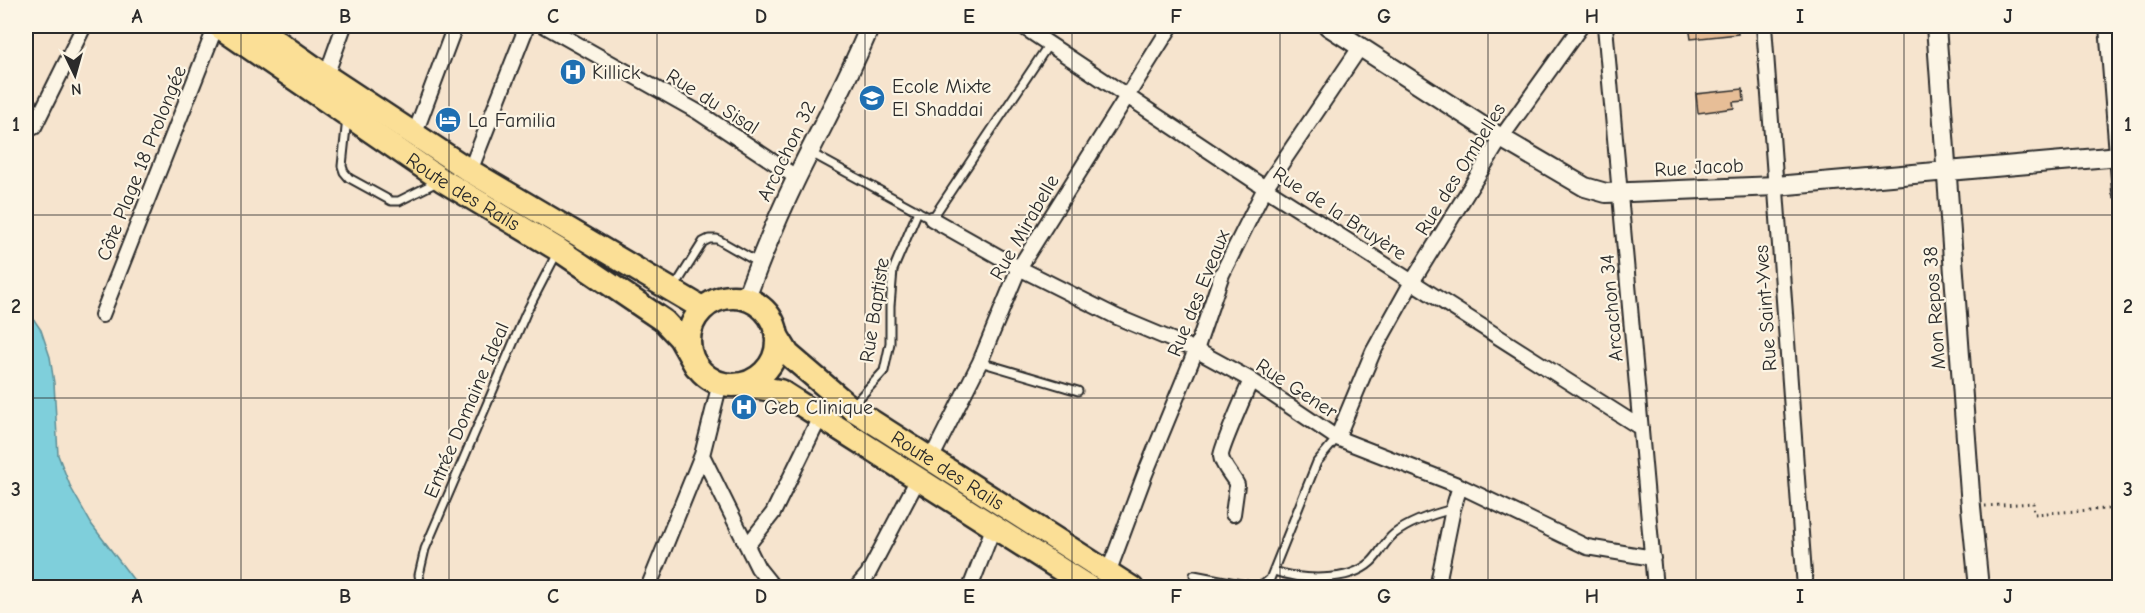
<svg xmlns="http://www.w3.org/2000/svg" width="2145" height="613" font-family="'Comic Neue',sans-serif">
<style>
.water{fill:#7fcfdb;stroke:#5d8d95;stroke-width:1.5}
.building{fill:#e7be97;stroke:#2b2b2b;stroke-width:1.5}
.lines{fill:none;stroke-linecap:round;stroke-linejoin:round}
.service-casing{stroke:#2b2b2b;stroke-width:11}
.minor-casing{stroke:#2b2b2b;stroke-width:18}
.tertiary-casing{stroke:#2b2b2b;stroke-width:22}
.primary-casing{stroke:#2b2b2b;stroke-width:27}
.path{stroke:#2b2b2b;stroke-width:3;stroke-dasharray:1.5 4.5;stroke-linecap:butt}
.service{stroke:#fcf5e5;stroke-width:7}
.minor{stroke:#fcf5e5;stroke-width:14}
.tertiary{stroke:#fcf5e5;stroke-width:18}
.primary{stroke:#fbdf96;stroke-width:22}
.grid{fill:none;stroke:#2b2b2b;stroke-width:1.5;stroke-opacity:0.55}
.labels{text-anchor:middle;stroke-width:4.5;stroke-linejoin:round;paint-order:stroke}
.poi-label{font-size:20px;fill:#2b2b2b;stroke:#fcf5e5;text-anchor:start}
.street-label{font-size:20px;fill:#2b2b2b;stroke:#fcf5e5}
.neatline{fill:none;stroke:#2b2b2b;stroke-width:2}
.grid-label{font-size:20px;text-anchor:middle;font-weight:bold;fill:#2b2b2b}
</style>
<rect width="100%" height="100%" fill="#f6e4ce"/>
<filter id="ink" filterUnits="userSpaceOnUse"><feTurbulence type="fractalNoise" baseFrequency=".0167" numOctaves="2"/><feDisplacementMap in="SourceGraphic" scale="12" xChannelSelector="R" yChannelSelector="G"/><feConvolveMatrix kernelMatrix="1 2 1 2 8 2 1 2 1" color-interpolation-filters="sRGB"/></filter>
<g filter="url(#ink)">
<path class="water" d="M 26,308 L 41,330 L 50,357 L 54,383 L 58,455 L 71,488 L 92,525 L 139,587 L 26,587 Z"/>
<path class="building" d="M 1689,26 L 1737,26 L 1738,34 L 1691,39 Z
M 1743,89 L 1744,101 L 1733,102 L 1734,108 L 1698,113 L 1696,94 Z"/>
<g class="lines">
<defs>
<path id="service" d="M 347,118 L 342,166 L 344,172 L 349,178 L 391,201 L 399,201 L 437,182
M 811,153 L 932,219 L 1049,44
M 674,288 L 703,242 L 709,239 L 717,239 L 759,263
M 980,362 L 1078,391
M 852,406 L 884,371 L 890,343 L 890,306 L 893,270 L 918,211
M 1274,571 C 1300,580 1348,583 1371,562 C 1380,554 1384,542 1394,534 C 1411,521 1433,514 1453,509
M 1194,575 L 1256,587 L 1264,584 L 1270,579 L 1317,462 L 1337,438
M 421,588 L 419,575 L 425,549 L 526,313 L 557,253"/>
<path id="minor" d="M 545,26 L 698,112 L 796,177
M 1022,26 L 1265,188 L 1641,428
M 1605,26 L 1655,588
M 1764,26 L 1805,588
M 2107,26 L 2120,192
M 326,76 L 344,26
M 34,127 L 84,26
M 415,133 L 455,26
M 470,171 L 527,26
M 932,219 L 1019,268 L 1117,317 L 1196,350 L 1251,380 L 1337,438 L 1460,486 L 1587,547 L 1653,558
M 102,315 L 216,26
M 1337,438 L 1373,352 L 1412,282 L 1501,138 L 1581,26
M 702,455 L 758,568 L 774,588
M 931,459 L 980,362 L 1019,268 L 1171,26
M 1233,514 L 1237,485 C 1233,476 1222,466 1221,456 C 1221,448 1246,392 1251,380
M 747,546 L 773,513 L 820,417
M 1108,573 L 1145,474 L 1196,350 L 1222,274 L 1265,188 L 1361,46
M 648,588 L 702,455 L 720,383
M 856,588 L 868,574 L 919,477
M 970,588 L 994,526
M 1437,588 L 1453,509 L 1460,486"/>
<path id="tertiary" d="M 1328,26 L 1501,138 L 1585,187 L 1606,193 L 1776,186 L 2120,156
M 1936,26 L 1971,507 L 1979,588
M 746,298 C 761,258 777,218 796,179 C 821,128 849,78 870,26"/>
<g id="primary">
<path id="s1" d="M 218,26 L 442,180 L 559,250 L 664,321 L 680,338 L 696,366"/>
<path d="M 255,26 L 326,76 L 470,171 L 702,308"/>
<circle cx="733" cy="341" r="44"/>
<path id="s2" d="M 777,336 L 788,354 L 851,408 L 1132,588"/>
<path d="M 741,385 L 780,391 L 1090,588"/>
</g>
</defs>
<use href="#service" class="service-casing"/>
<use href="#minor" class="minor-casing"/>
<use href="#tertiary" class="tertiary-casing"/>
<use href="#primary" class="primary-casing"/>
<path class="path" d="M 1985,506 L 2033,503 L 2034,514 L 2120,508"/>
<use href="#service" class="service"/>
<use href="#minor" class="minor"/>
<use href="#tertiary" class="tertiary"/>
<use href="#primary" class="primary"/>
</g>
</g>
<path class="grid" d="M 241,26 L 241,588M 449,26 L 449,588M 657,26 L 657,588M 865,26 L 865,588M 1072,26 L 1072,588M 1280,26 L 1280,588M 1488,26 L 1488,588M 1696,26 L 1696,588M 1904,26 L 1904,588M 26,215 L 2120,215M 26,398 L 2120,398"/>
<defs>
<symbol id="hospital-disc" viewBox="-11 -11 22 22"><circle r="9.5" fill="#1f6fb2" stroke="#fcf5e5"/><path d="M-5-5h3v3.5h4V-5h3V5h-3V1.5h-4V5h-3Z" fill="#fff"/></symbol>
<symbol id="school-disc" viewBox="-11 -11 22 22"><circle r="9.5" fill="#1f6fb2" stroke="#fcf5e5"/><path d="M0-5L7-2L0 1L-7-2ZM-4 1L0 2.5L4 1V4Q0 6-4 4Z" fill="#fff"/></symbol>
<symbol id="hotel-disc" viewBox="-11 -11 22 22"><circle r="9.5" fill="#1f6fb2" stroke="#fcf5e5"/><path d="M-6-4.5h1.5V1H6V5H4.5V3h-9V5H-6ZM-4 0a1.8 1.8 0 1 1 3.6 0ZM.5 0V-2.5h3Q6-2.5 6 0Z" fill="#fff"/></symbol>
</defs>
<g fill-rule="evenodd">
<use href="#hospital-disc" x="558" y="57" width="30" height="30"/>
<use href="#school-disc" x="857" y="83" width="30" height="30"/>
<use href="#hotel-disc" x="433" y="105" width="30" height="30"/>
<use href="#hospital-disc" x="729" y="392" width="30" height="30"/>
</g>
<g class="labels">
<g class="poi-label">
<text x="592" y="79">Killick</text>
<text x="892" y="93">Ecole Mixte<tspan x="892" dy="23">El Shaddai</tspan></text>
<text x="468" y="127">La Familia</text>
<text x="764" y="414">Geb Clinique</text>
</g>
<g class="street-label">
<text transform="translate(713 101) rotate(32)" y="7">Rue du Sisal</text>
<text transform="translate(786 151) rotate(-64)" y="7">Arcachon 32</text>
<text transform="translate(141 163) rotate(-68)" y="7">Côte Plage 18 Prolongée</text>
<text transform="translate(1699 167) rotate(-3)" y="7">Rue Jacob</text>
<text transform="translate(1460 169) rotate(-58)" y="7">Rue des Ombelles</text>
<text dy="7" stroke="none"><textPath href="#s1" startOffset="296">Route des Rails</textPath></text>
<text transform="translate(1340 213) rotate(33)" y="7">Rue de la Bruyère</text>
<text transform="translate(1024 227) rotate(-60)" y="7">Rue Mirabelle</text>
<text transform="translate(1198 293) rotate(-68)" y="7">Rue des Eveaux</text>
<text transform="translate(1611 308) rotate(-95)" y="7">Arcachon 34</text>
<text transform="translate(1765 308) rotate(-94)" y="7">Rue Saint-Yves</text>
<text transform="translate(1934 308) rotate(-94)" y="7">Mon Repos 38</text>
<text transform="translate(874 310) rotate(-81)" y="7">Rue Baptiste</text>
<text transform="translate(1297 388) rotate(33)" y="7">Rue Gener</text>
<text transform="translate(466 410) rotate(-67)" y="7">Entrée Domaine Ideal</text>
<text dy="7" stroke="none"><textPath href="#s2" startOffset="219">Route des Rails</textPath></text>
</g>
</g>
<rect width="2145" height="613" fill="none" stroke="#fcf5e5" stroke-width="66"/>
<g transform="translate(75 75) rotate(175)" stroke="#fcf5e5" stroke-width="4.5" paint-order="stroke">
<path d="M0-4.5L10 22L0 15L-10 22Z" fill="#2b2b2b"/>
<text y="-9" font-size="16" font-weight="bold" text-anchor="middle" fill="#2b2b2b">N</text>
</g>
<rect x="33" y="33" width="2079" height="547" class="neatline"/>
<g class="grid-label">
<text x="137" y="23">A</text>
<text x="345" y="23">B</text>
<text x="553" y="23">C</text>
<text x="761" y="23">D</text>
<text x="969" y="23">E</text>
<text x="1176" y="23">F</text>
<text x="1384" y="23">G</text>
<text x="1592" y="23">H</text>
<text x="1800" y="23">I</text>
<text x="2008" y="23">J</text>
<text x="16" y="131">1</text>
<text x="2128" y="131">1</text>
<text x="16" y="313">2</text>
<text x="2128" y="313">2</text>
<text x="16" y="496">3</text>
<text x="2128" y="496">3</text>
<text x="137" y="603">A</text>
<text x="345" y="603">B</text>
<text x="553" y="603">C</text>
<text x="761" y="603">D</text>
<text x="969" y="603">E</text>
<text x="1176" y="603">F</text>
<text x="1384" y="603">G</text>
<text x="1592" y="603">H</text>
<text x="1800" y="603">I</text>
<text x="2008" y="603">J</text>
</g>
</svg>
